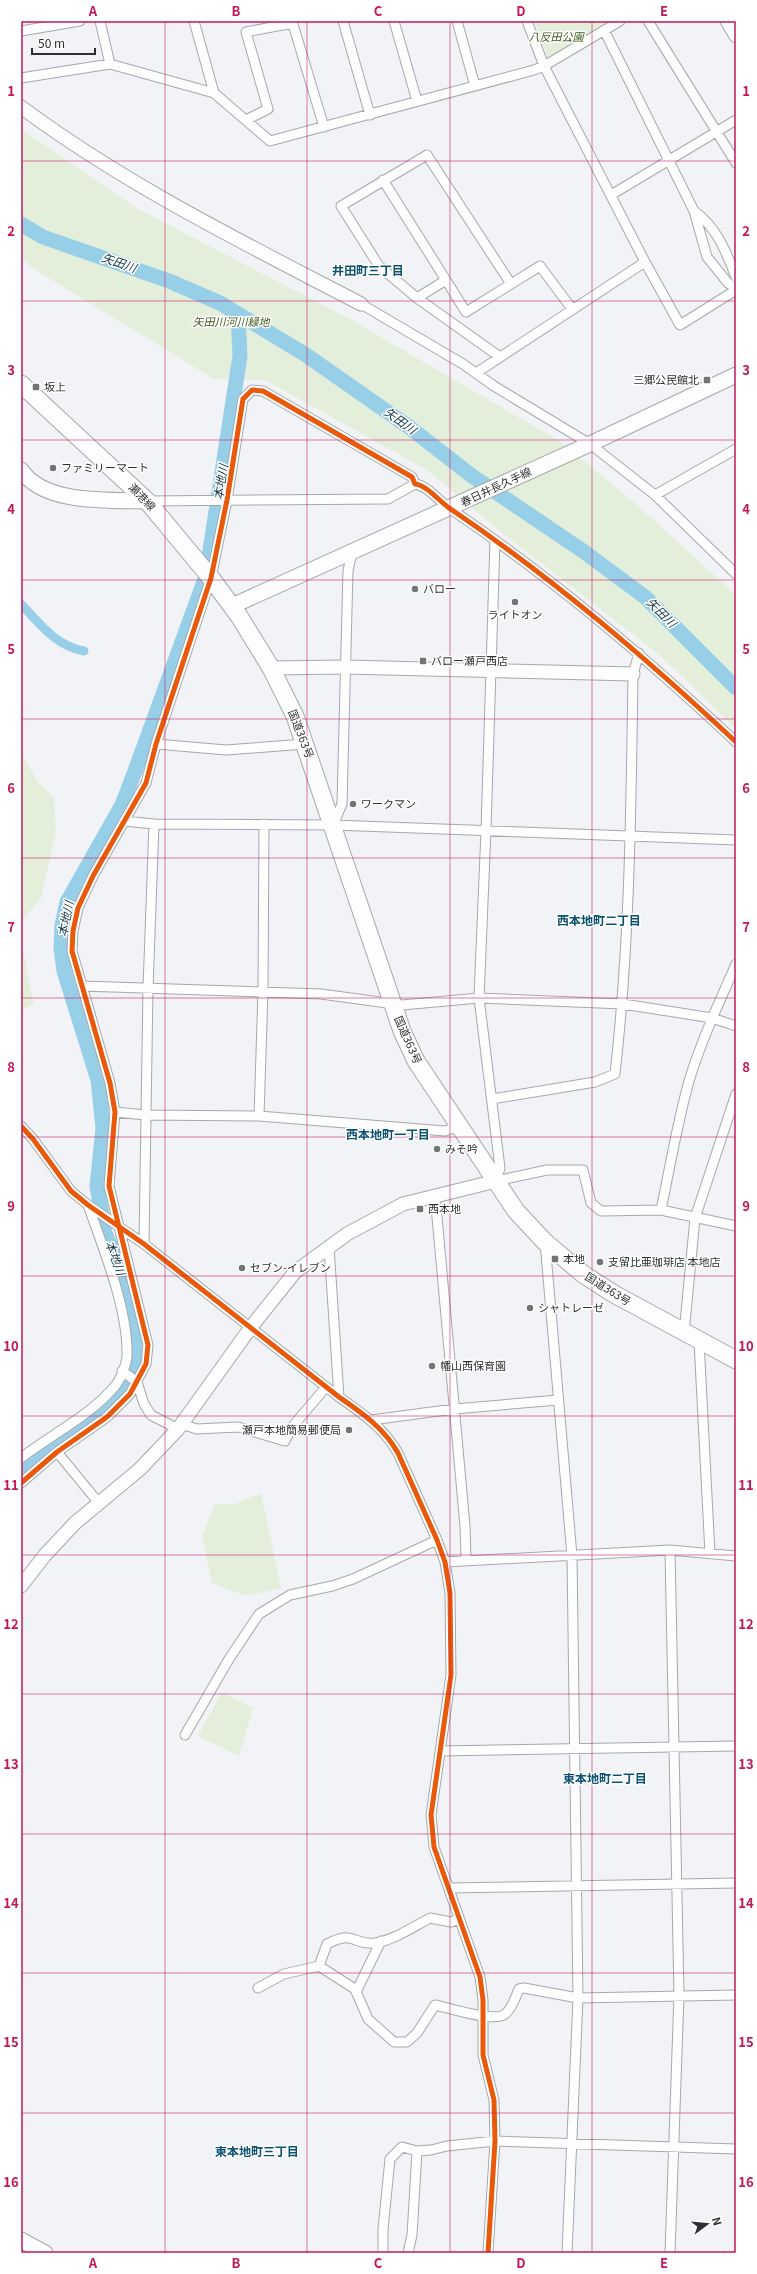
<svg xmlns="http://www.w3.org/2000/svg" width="757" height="2274" font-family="Georgia,'Noto Sans JP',serif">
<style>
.green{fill:#e3efdb}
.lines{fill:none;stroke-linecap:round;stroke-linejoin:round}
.canal{stroke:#97cfe9;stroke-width:9}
.river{stroke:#97cfe9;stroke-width:15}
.street-casing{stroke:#a7a8aa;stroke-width:11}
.secondary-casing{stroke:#a7a8aa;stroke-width:15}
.primary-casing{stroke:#a7a8aa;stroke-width:17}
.highway-casing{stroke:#a7a8aa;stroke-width:19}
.street{stroke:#fdfdfe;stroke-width:9}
.secondary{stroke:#fdfdfe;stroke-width:13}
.primary{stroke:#fdfdfe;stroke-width:15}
.highway{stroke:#fdfdfe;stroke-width:17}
.cycleway-casing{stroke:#fff;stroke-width:8}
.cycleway{stroke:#e8590c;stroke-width:5}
.grid{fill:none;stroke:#c2185b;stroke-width:1;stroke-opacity:0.55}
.poi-dot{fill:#737475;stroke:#fff;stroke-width:1.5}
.labels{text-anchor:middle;stroke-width:3;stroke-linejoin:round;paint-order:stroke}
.park-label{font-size:11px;font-style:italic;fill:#3e5c1b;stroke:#fff}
.poi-label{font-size:11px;fill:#2e2f30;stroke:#fff;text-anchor:start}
.street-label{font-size:11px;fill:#2e2f30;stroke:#fff}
.water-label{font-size:12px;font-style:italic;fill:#0f3443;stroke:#fff}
.neighbourhood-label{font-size:12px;font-weight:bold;fill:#0d5370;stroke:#fff}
.neatline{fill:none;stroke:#c2185b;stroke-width:1.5}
.grid-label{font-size:13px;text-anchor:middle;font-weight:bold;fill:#c2185b}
</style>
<rect width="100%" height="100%" fill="#f2f3f6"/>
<path class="green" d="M 535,21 L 612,21 L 548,58 Z
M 21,129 L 138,209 L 348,318 L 561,442 L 637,505 L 736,595 L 736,729 L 662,657 L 501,532 L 427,470 L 265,380 L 214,379 L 34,269 L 21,257 Z
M 21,753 L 38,782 L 54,798 L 56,832 L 41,898 L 21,922 Z
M 21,942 L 34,1004 L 21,1010 Z
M 261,1493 L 281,1588 L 246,1596 L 212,1583 L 202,1536 L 215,1504 L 235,1504 Z
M 222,1692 L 253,1708 L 239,1756 L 198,1736 Z"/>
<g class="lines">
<path class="canal" d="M 21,604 C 39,623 57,647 84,651"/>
<path class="river" d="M 21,224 L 43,237 L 169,281 L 220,303 L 306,355 L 409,427 L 472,476 L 583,551 L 645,597 L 736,688
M 21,1467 L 93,1416 L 108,1403 L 128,1383 L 134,1361 L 135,1341 L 129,1303 L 118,1263 L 105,1233 L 97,1186 L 103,1128 L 98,1080 L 64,971 L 61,947 L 62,925 L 67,902 L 122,805 L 135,771 L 206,576 L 240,356 L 238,314"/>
<defs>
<path id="street" d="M 100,21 L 110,64
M 194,21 L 214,93
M 292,21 L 324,127
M 343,21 L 370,115
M 394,21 L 417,101
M 457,21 L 475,86
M 527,21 L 544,66 L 645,262 L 680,325 L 736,290
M 648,21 L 736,163
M 604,30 L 694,211 L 707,257 L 728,283 L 736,288
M 21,31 L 80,21
M 21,78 L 110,64 L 214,93 L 270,141 L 534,70 L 544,66 L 620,21
M 246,120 L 268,109 L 246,32 L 293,23
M 383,180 L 466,312 L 540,266 L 572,309
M 611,195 L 736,120
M 694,211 C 717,227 726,252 736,277
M 446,280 L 417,298 L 379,266 L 341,206 L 427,155 L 511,284
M 417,298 L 500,357
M 361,304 L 463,364 L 494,386 L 590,444 L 655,495 L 736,574
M 476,373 L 645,262
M 655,495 L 736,449
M 147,501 L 388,499 L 415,484
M 495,540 L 486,830 L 479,998 L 500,1168 L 496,1181
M 156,744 L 226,750 L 305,744
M 124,821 L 154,824 L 333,825 L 736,840
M 333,825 L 342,804 L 348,571 L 352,552
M 82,986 L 321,994 L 402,1005 L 479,998 L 623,1004 L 712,1018 L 736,1026
M 492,1099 L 595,1082 L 615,1074 C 630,941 631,808 633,674 L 639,653
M 115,1112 L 146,1115 L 259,1116 L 445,1131 L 460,1126
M 259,1116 L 263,991 L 264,824
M 21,1126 L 33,1139 L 71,1191 L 88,1205 L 144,1244 L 339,1397 C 362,1413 384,1428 398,1453 L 437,1540 L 445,1562 L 450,1593 L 451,1675 L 431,1815 L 434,1847 L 480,1977 L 483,2000 L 483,2055 L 494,2100 L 495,2141 L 488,2253
M 496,1181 L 547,1170 L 583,1170 L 591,1203 L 601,1211 L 661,1210 L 736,1226
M 435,1195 L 465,1526 L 466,1560
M 661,1210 C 670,1167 677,1124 689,1081 C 701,1041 719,1003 736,964
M 545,1242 L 572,1556 L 578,1998 L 567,2253
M 144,1244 L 148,988 L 154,824
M 329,1247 L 339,1397
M 682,1331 L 685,1323 L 695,1218 L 736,1094
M 699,1341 L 710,1554
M 122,1371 L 137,1382 L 144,1404 L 151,1415 L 178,1429
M 371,1420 L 454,1409 L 558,1400
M 181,1424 L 197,1429 L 238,1427 L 285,1441 L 292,1427 L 326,1387
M 57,1452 L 98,1502
M 21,1458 C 52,1434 90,1416 115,1386 C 121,1379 128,1361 127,1352 C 127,1306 103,1248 88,1205
M 21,1483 L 57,1452 L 107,1417 L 130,1394 L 146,1364 L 148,1345 L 109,1186 L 115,1112 L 110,1083 L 72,951 L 73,931 L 78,908 L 93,876 L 146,783 L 156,744 L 211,578 L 227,500 L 243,399 L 252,390 L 263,391 L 412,477 L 415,484 C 429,486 440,503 452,510 C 554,579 646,658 736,742
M 445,1562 L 670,1550 L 736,1556
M 185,1735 L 229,1659 L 259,1614 L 290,1595 L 332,1586 L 353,1579 L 437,1540
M 441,1751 L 736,1746
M 449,1888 L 736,1883
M 319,1966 L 355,1989 L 368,2019 L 394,2042 L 407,2042 L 417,2033 L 435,2005 C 450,2008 494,2023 505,2014 C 512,2009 516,1996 519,1989 L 524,1988 L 578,1998 L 736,1995
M 258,1988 L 284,1974 L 319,1966 L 327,1944 C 356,1929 352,1946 375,1943 C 394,1940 413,1927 430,1918 L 451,1922 L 459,1919
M 356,1992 L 381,1941
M 383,2253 L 383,2229 L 390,2159 L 402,2147 L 417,2151 L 431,2150 L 447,2146 L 495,2141 L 736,2149
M 408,2253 L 412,2235 L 417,2151
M 670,2253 L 679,1995 L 670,1550"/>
<path id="secondary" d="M 727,21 L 736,36
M 21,107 C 126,185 246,244 361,304
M 271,668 L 345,667 L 633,674
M 21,1586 L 45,1555 L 75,1523 L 140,1469 L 178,1429 L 251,1327 L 295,1272 L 347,1234 L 403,1204 L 496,1181"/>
<path id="primary" d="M 21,470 C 44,505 111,500 147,501
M 232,606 L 590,444 L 736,375
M 21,2240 L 45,2253"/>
<path id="highway" d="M 21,384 L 147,501 L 211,578 L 239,616 L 271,668 L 295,716 L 402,1031 L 416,1061 L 516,1211 L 545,1242 L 583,1274 L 614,1294 L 736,1360"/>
</defs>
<use href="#street" class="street-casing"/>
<use href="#secondary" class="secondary-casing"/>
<use href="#primary" class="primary-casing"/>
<use href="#highway" class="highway-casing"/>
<use href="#street" class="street"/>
<use href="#secondary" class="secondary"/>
<use href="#primary" class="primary"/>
<use href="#highway" class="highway"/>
<defs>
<path id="cycleway" d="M 21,1126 L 33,1139 L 71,1191 L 88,1205 L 144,1244 L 339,1397 C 362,1413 384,1428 398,1453 L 437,1540 L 445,1562 L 450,1593 L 451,1675 L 431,1815 L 434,1847 L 480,1977 L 483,2000 L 483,2055 L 494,2100 L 495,2141 L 488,2253
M 21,1483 L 57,1452 L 107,1417 L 130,1394 L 146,1364 L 148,1345 L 109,1186 L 115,1112 L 110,1083 L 72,951 L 73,931 L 78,908 L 93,876 L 146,783 L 156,744 L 211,578 L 227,500 L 243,399 L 252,390 L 263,391 L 412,477 L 415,484 C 429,486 440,503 452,510 C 554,579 646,658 736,742"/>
</defs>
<use href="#cycleway" class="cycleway-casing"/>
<use href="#cycleway" class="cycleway"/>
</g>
<path class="grid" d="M 165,21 L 165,2253M 307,21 L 307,2253M 450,21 L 450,2253M 592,21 L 592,2253M 21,161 L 736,161M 21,301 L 736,301M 21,440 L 736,440M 21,580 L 736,580M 21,719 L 736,719M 21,858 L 736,858M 21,998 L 736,998M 21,1137 L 736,1137M 21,1276 L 736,1276M 21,1416 L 736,1416M 21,1555 L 736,1555M 21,1694 L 736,1694M 21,1834 L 736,1834M 21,1973 L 736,1973M 21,2113 L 736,2113"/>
<g class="poi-dot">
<rect x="703" y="376" width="8" height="8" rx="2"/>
<rect x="32" y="383" width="8" height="8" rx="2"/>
<circle cx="53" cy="468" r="4"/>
<circle cx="415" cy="589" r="4"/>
<circle cx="515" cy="602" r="4"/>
<rect x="419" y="657" width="8" height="8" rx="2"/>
<circle cx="353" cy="804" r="4"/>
<circle cx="437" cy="1149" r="4"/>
<rect x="416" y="1205" width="8" height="8" rx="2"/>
<rect x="551" y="1255" width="8" height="8" rx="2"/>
<circle cx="600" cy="1262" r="4"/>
<circle cx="242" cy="1268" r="4"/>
<circle cx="530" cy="1308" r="4"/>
<circle cx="432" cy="1366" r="4"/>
<circle cx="349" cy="1430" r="4"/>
</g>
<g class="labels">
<g class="park-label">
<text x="556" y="41">八反田公園</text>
<text x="231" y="326">矢田川河川緑地</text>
</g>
<g class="poi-label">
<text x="699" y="384" text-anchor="end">三郷公民館北</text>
<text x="44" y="391">坂上</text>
<text x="61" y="472">ファミリーマート</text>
<text x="423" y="593">バロー</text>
<text x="515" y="619" text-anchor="middle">ライトオン</text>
<text x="431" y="665">バロー瀬戸西店</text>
<text x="361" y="808">ワークマン</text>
<text x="445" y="1153">みそ吟</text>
<text x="428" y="1213">西本地</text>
<text x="563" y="1263">本地</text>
<text x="608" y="1266">支留比亜珈琲店 本地店</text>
<text x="250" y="1272">セブン-イレブン</text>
<text x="538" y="1312">シャトレーゼ</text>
<text x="440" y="1370">幡山西保育園</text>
<text x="341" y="1434" text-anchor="end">瀬戸本地簡易郵便局</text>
</g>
<g class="street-label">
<text transform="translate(496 487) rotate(-25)" y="4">春日井長久手線</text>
<text transform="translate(142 497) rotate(46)" y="4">瀬港線</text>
<text transform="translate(301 734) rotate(69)" y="4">国道363号</text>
<text transform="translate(408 1040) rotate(66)" y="4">国道363号</text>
<text transform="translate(608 1289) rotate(32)" y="4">国道363号</text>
</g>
<g class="water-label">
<text transform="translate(119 263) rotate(19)" y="4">矢田川</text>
<text transform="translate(400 421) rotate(36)" y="4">矢田川</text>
<text transform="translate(221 482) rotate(-81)" y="4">本地川</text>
<text transform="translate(661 613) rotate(45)" y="4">矢田川</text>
<text transform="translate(66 919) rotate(-78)" y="4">本地川</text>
<text transform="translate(115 1258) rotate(70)" y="4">本地川</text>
</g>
<g class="neighbourhood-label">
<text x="368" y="275">井田町三丁目</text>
<text x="599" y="925">西本地町二丁目</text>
<text x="388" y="1139">西本地町一丁目</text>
<text x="605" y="1783">東本地町二丁目</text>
<text x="257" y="2156">東本地町三丁目</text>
</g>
</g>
<rect width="757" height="2274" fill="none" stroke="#ffffff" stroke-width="44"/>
<g transform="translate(707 2224) rotate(74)" stroke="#ffffff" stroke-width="3" paint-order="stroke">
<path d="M0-3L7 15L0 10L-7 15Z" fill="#2e2f30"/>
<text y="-6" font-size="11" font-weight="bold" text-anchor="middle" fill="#2e2f30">N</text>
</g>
<path d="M32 48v6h63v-6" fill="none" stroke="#2e2f30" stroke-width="2"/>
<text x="38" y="48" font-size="12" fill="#2e2f30" stroke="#ffffff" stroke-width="3" paint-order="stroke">50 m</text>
<rect x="22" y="22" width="713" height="2230" class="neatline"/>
<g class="grid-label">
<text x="93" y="16">A</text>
<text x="236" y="16">B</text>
<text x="378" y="16">C</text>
<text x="521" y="16">D</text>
<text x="664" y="16">E</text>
<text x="11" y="96">1</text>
<text x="746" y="96">1</text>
<text x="11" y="236">2</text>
<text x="746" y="236">2</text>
<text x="11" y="375">3</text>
<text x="746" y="375">3</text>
<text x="11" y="514">4</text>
<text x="746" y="514">4</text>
<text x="11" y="654">5</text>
<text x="746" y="654">5</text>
<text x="11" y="793">6</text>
<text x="746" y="793">6</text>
<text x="11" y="932">7</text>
<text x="746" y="932">7</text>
<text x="11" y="1072">8</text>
<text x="746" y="1072">8</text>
<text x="11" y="1211">9</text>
<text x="746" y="1211">9</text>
<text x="11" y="1351">10</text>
<text x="746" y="1351">10</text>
<text x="11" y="1490">11</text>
<text x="746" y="1490">11</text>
<text x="11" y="1629">12</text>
<text x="746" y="1629">12</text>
<text x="11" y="1769">13</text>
<text x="746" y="1769">13</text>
<text x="11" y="1908">14</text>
<text x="746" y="1908">14</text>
<text x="11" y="2047">15</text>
<text x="746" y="2047">15</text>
<text x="11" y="2187">16</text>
<text x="746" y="2187">16</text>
<text x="93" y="2268">A</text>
<text x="236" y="2268">B</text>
<text x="378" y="2268">C</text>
<text x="521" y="2268">D</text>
<text x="664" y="2268">E</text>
</g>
</svg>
